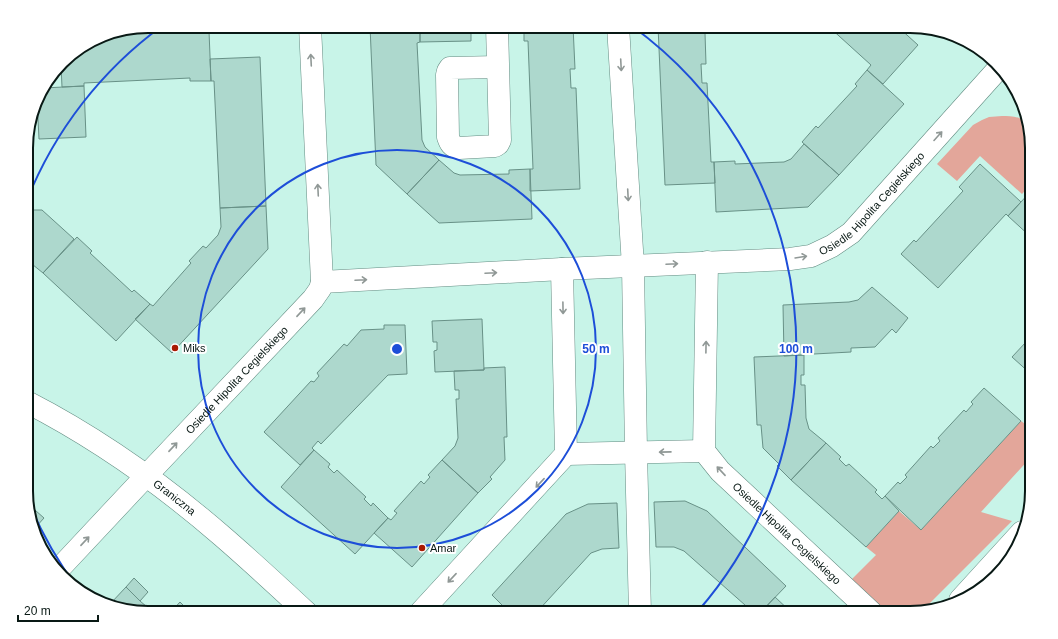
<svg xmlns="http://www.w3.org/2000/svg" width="1058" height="639" font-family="Helvetica,sans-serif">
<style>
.green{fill:#e3a69a}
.building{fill:#add8cd;stroke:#689187}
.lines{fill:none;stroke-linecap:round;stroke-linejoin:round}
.minor-casing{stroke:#638c82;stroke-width:23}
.minor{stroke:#fff;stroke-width:22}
.oneway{stroke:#909896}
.ring{fill:none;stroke:#1d4ed8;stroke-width:2}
.poi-dot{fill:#a91901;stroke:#fff;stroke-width:1.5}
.labels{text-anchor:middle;stroke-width:4;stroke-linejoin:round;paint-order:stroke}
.street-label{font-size:11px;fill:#091915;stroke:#fff}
.poi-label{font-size:11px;fill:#091915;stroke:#fff;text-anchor:start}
.rim{fill:none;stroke:#091915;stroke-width:2}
.centre{fill:#1d4ed8;stroke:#fff;stroke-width:2}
.ring-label{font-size:12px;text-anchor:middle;font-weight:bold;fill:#1d4ed8;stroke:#fff;stroke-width:4;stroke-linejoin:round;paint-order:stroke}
</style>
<rect width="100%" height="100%" fill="#c8f4e8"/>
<path class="green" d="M 1002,116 C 1008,116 1016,116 1021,119 C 1037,129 1032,166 1032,183 L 1022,194 L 980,156 L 957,181 L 937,164 L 973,125 L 982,120 L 989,117 Z
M 1021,421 L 1028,426 L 1032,421 L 1032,456 L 981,512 L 1012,521 L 921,612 L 918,613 L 888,613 L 851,580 L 876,555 L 866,547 L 899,511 L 921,530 Z"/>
<path class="building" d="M 370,26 L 420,26 L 420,42 L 417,43 L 422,140 L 425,147 L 439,160 L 407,194 L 376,165 Z
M 420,26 L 471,26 L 471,41 L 420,42 Z
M 524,26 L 573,26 L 575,69 L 570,69 L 571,88 L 576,88 L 580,189 L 530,191 L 530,169 L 533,169 L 528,41 L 524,41 Z
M 658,26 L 708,26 L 708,33 L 705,33 L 706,64 L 701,64 L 702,83 L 707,83 L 711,162 L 714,162 L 715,183 L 665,185 Z
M 828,26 L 897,26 L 918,45 L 883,84 L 867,70 L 871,65 Z
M 209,31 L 211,81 L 190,81 L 190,78 L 84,83 L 84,86 L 62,87 L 61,65 L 67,56 L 101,35 Z
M 260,57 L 266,206 L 220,208 L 214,81 L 211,81 L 210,59 Z
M 867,70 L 904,104 L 839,175 L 802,142 L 816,126 L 818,128 L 857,86 L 855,84 Z
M 84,86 L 86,137 L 39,139 L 37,99 L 39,94 L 43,88 Z
M 804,144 L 839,175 L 808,207 L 716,212 L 714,162 L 735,161 L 735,164 L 784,162 L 791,159 Z
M 439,160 L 454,173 L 460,175 L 509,174 L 509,170 L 530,169 L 532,219 L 439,223 L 407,194 Z
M 980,164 L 1021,202 L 1008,216 L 1006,214 L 938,288 L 901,254 L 914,240 L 916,242 L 963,191 L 959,187 Z
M 1032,190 L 1032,238 L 1008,216 Z
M 266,206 L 268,249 L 172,353 L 135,319 L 150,304 L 153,306 L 191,263 L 189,261 L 203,246 L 206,248 L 218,235 L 221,227 L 220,208 Z
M 27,210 L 42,210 L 74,239 L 43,273 L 27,260 Z
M 77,237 L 92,251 L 90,253 L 132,292 L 134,290 L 150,304 L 116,341 L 43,273 Z
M 872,287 L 908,318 L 896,333 L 892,329 L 875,347 L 851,348 L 851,352 L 814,354 L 812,352 L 806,352 L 804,355 L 784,356 L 783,305 L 849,302 L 858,300 Z
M 482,319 L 484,370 L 435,372 L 434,351 L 437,350 L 437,342 L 433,342 L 432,321 Z
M 384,325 L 405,325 L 407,374 L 388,375 L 321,444 L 318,441 L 312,448 L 314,450 L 300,465 L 264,432 L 311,381 L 314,382 L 319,376 L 317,373 L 344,344 L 347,346 L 361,330 L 384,329 Z
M 1032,341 L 1032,375 L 1012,357 L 1026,342 L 1028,345 Z
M 804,355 L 804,375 L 801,375 L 801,385 L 805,385 L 806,418 L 809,429 L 826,443 L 791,480 L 777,466 L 779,464 L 763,448 L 761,425 L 757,425 L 754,357 Z
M 505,367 L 507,437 L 504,437 L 505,460 L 490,477 L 492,479 L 478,493 L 442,460 L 455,446 L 458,438 L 456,399 L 459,399 L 459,390 L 455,390 L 454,371 L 484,370 L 484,368 Z
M 984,388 L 1021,421 L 921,530 L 885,496 L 898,482 L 900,484 L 907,477 L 905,475 L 931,446 L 933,448 L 940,441 L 938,438 L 964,410 L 966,412 L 973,404 L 971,402 Z
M 826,443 L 841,457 L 839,459 L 846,466 L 849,464 L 877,490 L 875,492 L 882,499 L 885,496 L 899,511 L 866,547 L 791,480 Z
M 314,450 L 330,464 L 328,467 L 334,473 L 337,470 L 366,497 L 364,499 L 371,506 L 373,503 L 388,518 L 355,554 L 281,487 Z
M 442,460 L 478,493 L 412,567 L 374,533 L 388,518 L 391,520 L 397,513 L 394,511 L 421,481 L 424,484 L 430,477 L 428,475 Z
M 685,501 L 707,511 L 786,586 L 760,613 L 754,613 L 684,551 L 674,547 L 656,547 L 654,502 Z
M 27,503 L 44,518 L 35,528 L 27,507 Z
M 617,503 L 619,548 L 602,549 L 591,553 L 536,613 L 510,613 L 492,595 L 566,514 L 588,504 Z
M 134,578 L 148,592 L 140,601 L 126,587 Z
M 126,587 L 140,601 L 154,613 L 147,613 L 111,603 Z
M 775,597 L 792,613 L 760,613 Z
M 180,602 L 191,613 L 170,613 Z"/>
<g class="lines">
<defs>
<g id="minor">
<path d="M 497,26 L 500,140 L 498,144 L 495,146 L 459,148 C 452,147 450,143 448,137 L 447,75 L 448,71 L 450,68 L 498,67"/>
<path d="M 618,26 L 633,266 L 636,452 L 640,613"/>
<path id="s1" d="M 707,262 L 704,451 L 720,471 L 872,613"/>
<path id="s2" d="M 322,282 L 562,269 L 790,259 L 811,256 L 832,246 L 851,233 L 998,69"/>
<path id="s3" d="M 27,402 C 97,438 162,484 222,536 C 251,561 279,587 307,613"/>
<path d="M 566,454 L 704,451"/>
<path id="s4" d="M 58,570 L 146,476 L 313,299 L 320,289 L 322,282 L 310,26"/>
<path d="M 960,600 L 1022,532"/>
<path d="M 420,613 L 566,454 L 562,269"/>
</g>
</defs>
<use href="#minor" class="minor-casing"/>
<use href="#minor" class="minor"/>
</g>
<defs><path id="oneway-shaft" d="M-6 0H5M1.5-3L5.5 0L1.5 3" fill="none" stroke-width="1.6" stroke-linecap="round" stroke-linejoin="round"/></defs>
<g class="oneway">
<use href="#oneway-shaft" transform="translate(311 60) rotate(-93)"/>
<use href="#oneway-shaft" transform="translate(621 65) rotate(87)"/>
<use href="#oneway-shaft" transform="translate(938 136) rotate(-48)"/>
<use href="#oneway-shaft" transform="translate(318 190) rotate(-93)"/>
<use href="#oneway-shaft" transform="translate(628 195) rotate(87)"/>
<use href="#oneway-shaft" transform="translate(801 257) rotate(-9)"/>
<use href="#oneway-shaft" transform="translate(672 264) rotate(-3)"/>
<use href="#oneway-shaft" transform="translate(491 273) rotate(-3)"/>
<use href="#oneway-shaft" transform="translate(361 280) rotate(-3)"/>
<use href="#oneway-shaft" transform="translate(563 308) rotate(89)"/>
<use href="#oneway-shaft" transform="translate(301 312) rotate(-47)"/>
<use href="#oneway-shaft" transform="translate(706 347) rotate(-89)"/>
<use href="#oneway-shaft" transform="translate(173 447) rotate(-47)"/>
<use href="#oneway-shaft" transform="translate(665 452) rotate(179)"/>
<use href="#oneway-shaft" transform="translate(721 471) rotate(-133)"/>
<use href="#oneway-shaft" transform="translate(540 483) rotate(133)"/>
<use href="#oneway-shaft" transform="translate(85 541) rotate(-47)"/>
<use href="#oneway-shaft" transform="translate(452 578) rotate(133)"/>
</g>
<g class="ring">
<circle cx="397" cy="349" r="199"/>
<path d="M76 586A399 399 0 0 1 27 498M27 200A399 399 0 0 1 162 26M632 26A399 399 0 0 1 698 611"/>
</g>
<g class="poi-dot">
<circle cx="175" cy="348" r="4"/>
<circle cx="422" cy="548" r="4"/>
</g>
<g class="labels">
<g class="street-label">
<text dy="4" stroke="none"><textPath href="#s2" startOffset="571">Osiedle Hipolita Cegielskiego</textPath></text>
<text dy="4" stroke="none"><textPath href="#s4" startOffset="261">Osiedle Hipolita Cegielskiego</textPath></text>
<text dy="4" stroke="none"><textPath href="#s3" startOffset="176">Graniczna</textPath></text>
<text dy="4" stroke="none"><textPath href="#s1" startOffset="306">Osiedle Hipolita Cegielskiego</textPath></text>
</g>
<g class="poi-label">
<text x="183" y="352">Miks</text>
<text x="430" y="552">Amar</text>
</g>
</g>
<path d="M0 0H1058V639H0ZM148 33H910A115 115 0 0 1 1025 148V491A115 115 0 0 1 910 606H148A115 115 0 0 1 33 491V148A115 115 0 0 1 148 33Z" fill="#fff" fill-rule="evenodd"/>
<path class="rim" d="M148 33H910A115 115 0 0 1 1025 148V491A115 115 0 0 1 910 606H148A115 115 0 0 1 33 491V148A115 115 0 0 1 148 33Z"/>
<circle cx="397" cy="349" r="6" class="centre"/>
<g class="ring-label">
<text x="596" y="353">50 m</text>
<text x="796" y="353">100 m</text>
</g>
<path d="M18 615v6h80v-6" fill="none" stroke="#091915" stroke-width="2"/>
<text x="24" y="615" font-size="12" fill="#091915" stroke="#ffffff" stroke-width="3" paint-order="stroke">20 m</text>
</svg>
